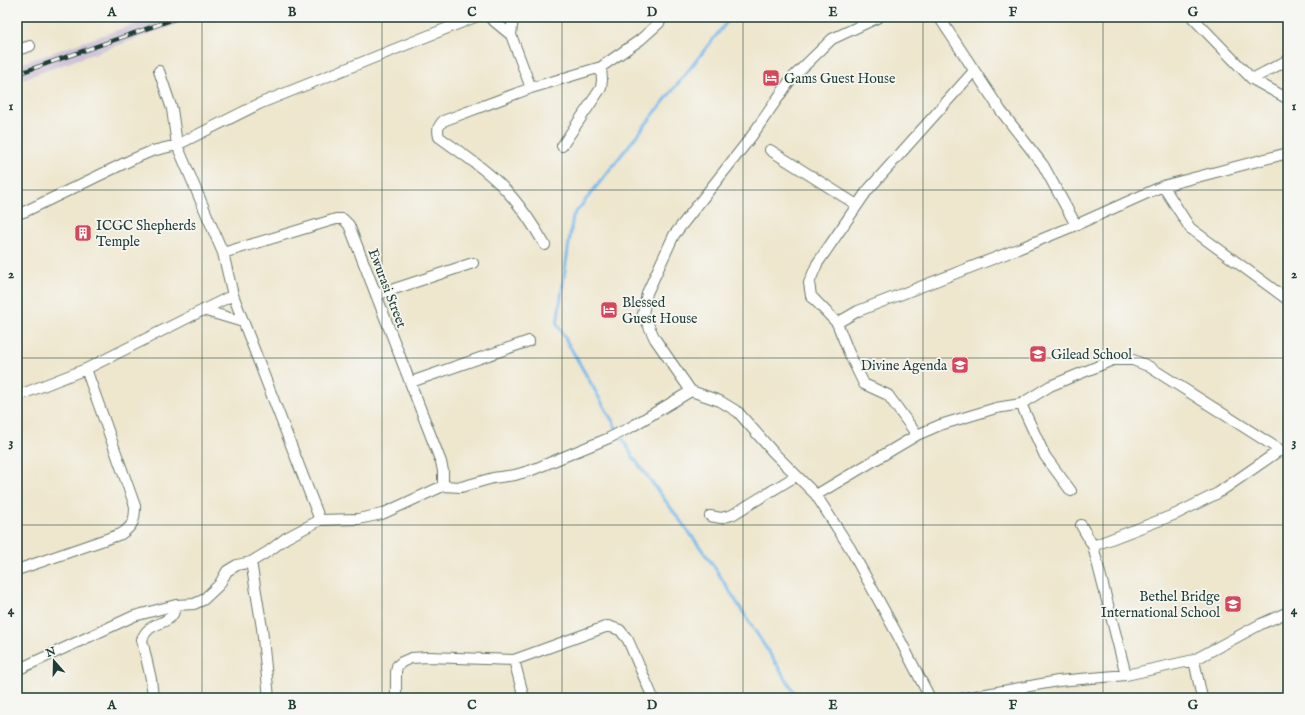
<svg xmlns="http://www.w3.org/2000/svg" width="1305" height="715" font-family="'IM FELL English',serif">
<style>
.industrial{fill:#cbbfd5}
.lines{fill:none;stroke-linecap:round;stroke-linejoin:round}
.stream{stroke:#79bcef;stroke-width:3}
.minor-casing{stroke:#67786a;stroke-width:12}
.minor{stroke:#fff;stroke-width:10}
.rail-casing{stroke:#1f3d34;stroke-width:4.5}
.rail{stroke:#f6f6f2;stroke-width:3;stroke-dasharray:9;stroke-linecap:butt}
.grid{fill:none;stroke:#1f3d34;stroke-width:1;stroke-opacity:0.55}
.labels{text-anchor:middle;stroke-width:3.5;stroke-linejoin:round;paint-order:stroke}
.poi-label{font-size:14px;fill:#1f3d34;stroke:#f6f6f2;text-anchor:start}
.street-label{font-size:14px;fill:#1f3d34;stroke:#f6f6f2}
.neatline{fill:none;stroke:#1f3d34;stroke-width:1.5}
.grid-label{font-size:13px;text-anchor:middle;font-weight:bold;fill:#1f3d34}
</style>
<rect width="100%" height="100%" fill="#f6f6f2"/>
<filter id="ink" filterUnits="userSpaceOnUse"><feTurbulence type="fractalNoise" baseFrequency=".025" numOctaves="2"/><feDisplacementMap in="SourceGraphic" scale="8" xChannelSelector="R" yChannelSelector="G"/><feConvolveMatrix kernelMatrix="1 2 1 2 8 2 1 2 1" color-interpolation-filters="sRGB"/></filter>
<filter id="wash" filterUnits="userSpaceOnUse"><feTurbulence type="fractalNoise" baseFrequency=".012" numOctaves="4" result="noise"/><feDisplacementMap in="SourceGraphic" scale="16" xChannelSelector="R" yChannelSelector="G"/><feGaussianBlur stdDeviation="0.9" result="paint"/><feColorMatrix in="noise" values="0 0 0 0 0 0 0 0 0 0 0 0 0 0 0 0 0 1.4 0 .05"/><feComposite in="paint" operator="in"/></filter>
<g filter="url(#wash)">
<rect width="100%" height="100%" fill="#eee6cd"/>
<path class="industrial" d="M 155,17 L 197,17 L 17,81 L 17,65 Z"/>
<g class="lines">
<path class="stream" d="M 726,23 L 573,216 L 557,324 L 633,457 L 711,562 L 798,698"/>
</g>
</g>
<g filter="url(#ink)">
<g class="lines">
<defs>
<path id="minor" d="M 489,17 L 511,35
M 513,17 L 511,35 L 531,88
M 879,17 L 832,39 L 791,79 L 751,137 L 674,235 L 647,293 L 643,314 L 655,339 L 691,391 L 720,401 L 738,412 L 773,452 L 816,495 L 850,548 L 897,634 L 930,698
M 939,17 L 1001,111 L 1043,165 L 1076,225
M 1192,17 L 1252,79 L 1288,99
M 17,50 L 30,46
M 159,71 L 172,109 L 177,145 L 223,253 L 233,295 L 320,520
M 1252,79 L 1288,60
M 562,146 L 601,88 L 602,80 L 601,67
M 770,150 L 857,205
M 1163,186 L 1190,228 L 1288,300
M 17,214 L 26,211 L 133,159 L 152,151 L 177,145 L 261,103 L 475,17
M 545,245 C 535,228 525,212 512,197 C 492,173 464,155 439,137 C 437,129 438,127 443,121 L 531,88 L 601,67 L 640,40 L 659,23 L 663,17
M 223,253 L 336,219 L 343,219 L 349,225 L 441,462 L 443,471 L 443,486
M 376,295 L 473,263
M 203,310 L 243,322
M 837,323 L 858,311 L 1018,249 L 1076,225 L 1163,186 L 1288,153
M 411,382 L 529,341
M 17,396 L 86,369 L 233,295
M 1021,404 L 1045,456 L 1071,491
M 917,435 L 888,395 L 864,384 L 849,353 L 837,323 L 811,296 L 809,283 L 817,264 L 867,191 L 974,71
M 816,495 L 917,435 L 940,425 L 996,408 L 1021,404 L 1050,386 L 1113,360 L 1133,360 L 1148,366 L 1280,450 L 1288,454
M 710,516 L 721,518 L 732,515 L 796,476
M 1081,525 L 1093,546 L 1126,675
M 1093,546 L 1176,514 L 1218,493 L 1280,450
M 251,562 L 262,628 L 269,698
M 17,570 L 121,534 C 133,526 135,521 135,506 L 86,369
M 514,660 L 524,698
M 1194,660 L 1202,698
M 17,670 L 134,616 L 176,605 L 194,604 L 203,600 L 219,585 L 227,571 L 237,565 L 251,562 L 269,551 L 286,538 L 320,520 L 358,519 L 382,514 L 443,486 L 461,487 L 493,478 L 515,475 L 532,470 L 609,438 L 631,427 L 691,391
M 153,698 L 151,679 L 142,640 C 148,621 166,626 173,614 C 174,612 175,608 176,605
M 396,698 L 396,672 L 397,666 L 402,662 L 411,658 L 428,657 L 514,660 L 608,626 L 620,630 L 628,640 L 653,698
M 964,698 L 1058,681 L 1126,675 L 1194,660 L 1261,624 L 1288,612"/>
</defs>
<use href="#minor" class="minor-casing"/>
<use href="#minor" class="minor"/>
<defs>
<path id="rail" d="M 17,74 L 180,17"/>
</defs>
<use href="#rail" class="rail-casing"/>
<use href="#rail" class="rail"/>
</g>
</g>
<path class="grid" d="M 202,17 L 202,698M 382,17 L 382,698M 562,17 L 562,698M 743,17 L 743,698M 923,17 L 923,698M 1103,17 L 1103,698M 17,190 L 1288,190M 17,358 L 1288,358M 17,525 L 1288,525"/>
<defs>
<symbol id="hotel-square" viewBox="-11 -11 22 22"><rect x="-9" y="-9" width="18" height="18" rx="4" fill="#d1495b" stroke="#f6f6f2"/><path d="M-6-4.5h1.5V1H6V5H4.5V3h-9V5H-6ZM-4 0a1.8 1.8 0 1 1 3.6 0ZM.5 0V-2.5h3Q6-2.5 6 0Z" fill="#fff"/></symbol>
<symbol id="building-square" viewBox="-11 -11 22 22"><rect x="-9" y="-9" width="18" height="18" rx="4" fill="#d1495b" stroke="#f6f6f2"/><path d="M-4-6H4V6H1V3H-1V6H-4ZM-2.5-4.3h1.7v1.8h-1.7ZM.8-4.3h1.7v1.8H.8ZM-2.5-1h1.7V.8h-1.7ZM.8-1h1.7V.8H.8Z" fill="#fff"/></symbol>
<symbol id="school-square" viewBox="-11 -11 22 22"><rect x="-9" y="-9" width="18" height="18" rx="4" fill="#d1495b" stroke="#f6f6f2"/><path d="M0-5L7-2L0 1L-7-2ZM-4 1L0 2.5L4 1V4Q0 6-4 4Z" fill="#fff"/></symbol>
</defs>
<g fill-rule="evenodd">
<use href="#hotel-square" x="761" y="68" width="20" height="20"/>
<use href="#building-square" x="73" y="223" width="20" height="20"/>
<use href="#hotel-square" x="599" y="300" width="20" height="20"/>
<use href="#school-square" x="1028" y="344" width="20" height="20"/>
<use href="#school-square" x="950" y="355" width="20" height="20"/>
<use href="#school-square" x="1223" y="594" width="20" height="20"/>
</g>
<g class="labels">
<g class="poi-label">
<text x="784" y="83">Gams Guest House</text>
<text x="96" y="230">ICGC Shepherds<tspan x="96" dy="16">Temple</tspan></text>
<text x="622" y="307">Blessed<tspan x="622" dy="16">Guest House</tspan></text>
<text x="1051" y="359">Gilead School</text>
<text x="947" y="370" text-anchor="end">Divine Agenda</text>
<text x="1220" y="601" text-anchor="end">Bethel Bridge<tspan x="1220" dy="16">International School</tspan></text>
</g>
<g class="street-label">
<text transform="translate(388 288) rotate(69)" y="5">Ewurasi Street</text>
</g>
</g>
<rect width="1305" height="715" fill="none" stroke="#f6f6f2" stroke-width="44"/>
<g transform="translate(54 661) rotate(340)" stroke="#f6f6f2" stroke-width="3" paint-order="stroke">
<path d="M0-3L7 15L0 10L-7 15Z" fill="#1f3d34"/>
<text y="-6" font-size="11" font-weight="bold" text-anchor="middle" fill="#1f3d34">N</text>
</g>
<rect x="22" y="22" width="1261" height="671" class="neatline"/>
<g class="grid-label">
<text x="112" y="16">A</text>
<text x="292" y="16">B</text>
<text x="472" y="16">C</text>
<text x="652" y="16">D</text>
<text x="833" y="16">E</text>
<text x="1013" y="16">F</text>
<text x="1193" y="16">G</text>
<text x="11" y="110">1</text>
<text x="1294" y="110">1</text>
<text x="11" y="278">2</text>
<text x="1294" y="278">2</text>
<text x="11" y="446">3</text>
<text x="1294" y="446">3</text>
<text x="11" y="614">4</text>
<text x="1294" y="614">4</text>
<text x="112" y="709">A</text>
<text x="292" y="709">B</text>
<text x="472" y="709">C</text>
<text x="652" y="709">D</text>
<text x="833" y="709">E</text>
<text x="1013" y="709">F</text>
<text x="1193" y="709">G</text>
</g>
</svg>
